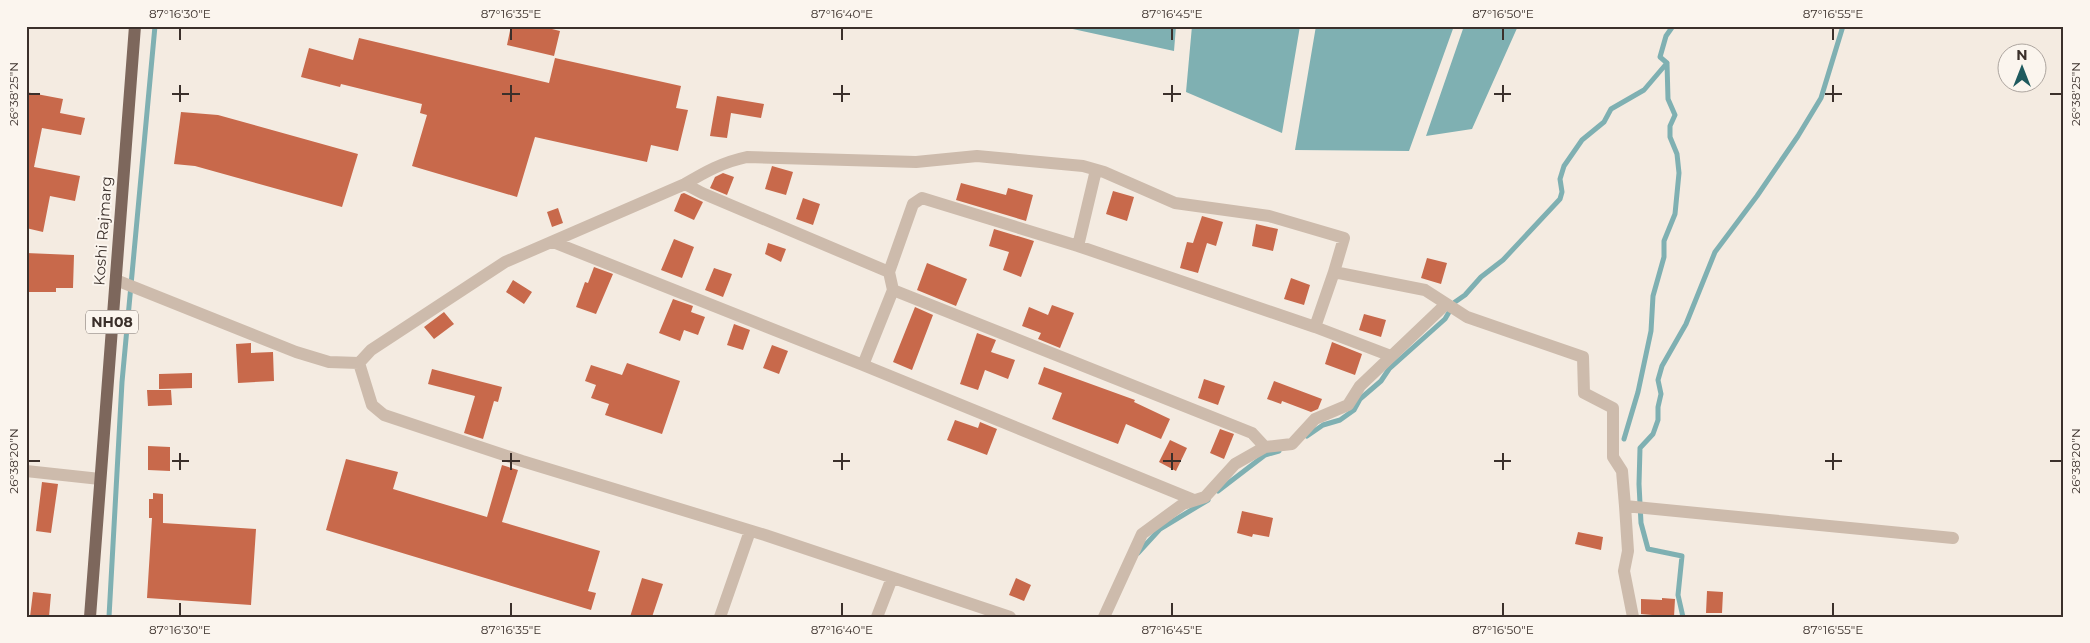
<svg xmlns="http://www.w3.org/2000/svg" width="2090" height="643" font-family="Montserrat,sans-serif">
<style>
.water{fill:#7fb0b2}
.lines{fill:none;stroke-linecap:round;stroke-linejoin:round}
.stream{stroke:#7fb0b2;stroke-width:5}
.building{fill:#c8694b}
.minor{stroke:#cdbbac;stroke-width:12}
.primary{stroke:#7d675c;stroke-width:12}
.ticks{fill:none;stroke:#3b302b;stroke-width:2}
.labels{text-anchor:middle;stroke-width:4;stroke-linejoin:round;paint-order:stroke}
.shield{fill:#fbf5ee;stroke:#756b66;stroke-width:1}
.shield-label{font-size:14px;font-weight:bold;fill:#3b302b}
.street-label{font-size:15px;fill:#3b302b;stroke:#fbf5ee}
.neatline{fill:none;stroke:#3b302b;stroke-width:2}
.ticks-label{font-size:12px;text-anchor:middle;fill:#3b302b}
</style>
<rect width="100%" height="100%" fill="#f4ebe1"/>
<path class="water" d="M 1059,26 L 1176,26 L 1174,51 Z
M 1192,26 L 1300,26 L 1282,133 L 1186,92 Z
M 1316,26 L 1454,26 L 1409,151 L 1295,150 Z
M 1464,26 L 1518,26 L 1472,129 L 1426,136 Z"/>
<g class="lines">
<path class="stream" d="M 1307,436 L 1323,425 L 1340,420 L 1354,410 L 1360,399 L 1381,381 L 1389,369 L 1445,319 L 1455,302 L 1465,295 L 1481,277 L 1503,260 L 1560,199 L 1562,192 L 1560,179 L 1564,166 L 1582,140 L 1604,122 L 1611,109 L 1644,90 L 1667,63 L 1660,57 L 1666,36 L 1673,26
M 1624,439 L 1638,392 L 1651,331 L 1653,296 L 1664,257 L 1664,241 L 1675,214 L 1679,173 L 1677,154 L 1670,137 L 1670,126 L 1675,115 L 1668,99 L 1667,63
M 1218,491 L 1265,455 L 1279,451
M 1138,553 L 1160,529 L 1208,500
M 109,617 L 122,382 L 155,26
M 1683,617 L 1678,595 L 1682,556 L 1648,549 L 1641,523 L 1639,484 L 1640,448 L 1653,434 L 1658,420 L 1658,407 L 1661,394 L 1658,380 L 1662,366 L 1686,324 L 1715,252 L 1757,196 L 1798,136 L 1821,98 L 1843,26"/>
</g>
<path class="building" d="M 511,26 L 540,26 L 560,31 L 554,56 L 507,45 Z
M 359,38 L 549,83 L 555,58 L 681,86 L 676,108 L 688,110 L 678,151 L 651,145 L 647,162 L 535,137 L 517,197 L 412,166 L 427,115 L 420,113 L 422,104 L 341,84 L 340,87 L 301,77 L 309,48 L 353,60 Z
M 26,92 L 63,99 L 60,113 L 85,118 L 81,135 L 42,128 L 34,167 L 80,176 L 75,201 L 50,196 L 43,232 L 26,228 Z
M 717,96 L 764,104 L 761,118 L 731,113 L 727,138 L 710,136 Z
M 181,112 L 218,115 L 358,154 L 342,207 L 195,166 L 174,164 Z
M 772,166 L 793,172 L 786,195 L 765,189 Z
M 723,173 L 734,177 L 727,195 L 710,188 L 715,177 Z
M 961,183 L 1006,195 L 1008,188 L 1033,195 L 1026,221 L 956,200 Z
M 1113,191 L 1134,197 L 1127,221 L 1106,214 Z
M 684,193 L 703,202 L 694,220 L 674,211 L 681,194 Z
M 803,198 L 820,204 L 813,225 L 796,219 Z
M 558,208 L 563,223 L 552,227 L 547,212 Z
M 1202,216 L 1223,222 L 1216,246 L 1207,243 L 1198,273 L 1180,268 L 1187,242 L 1193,243 Z
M 1256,224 L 1278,229 L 1273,251 L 1252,246 Z
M 994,229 L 1034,241 L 1021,277 L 1003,270 L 1009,252 L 989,246 Z
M 674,239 L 694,247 L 682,278 L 661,270 Z
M 768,243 L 786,249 L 781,262 L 765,254 Z
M 26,253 L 74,255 L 73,288 L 56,288 L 56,292 L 26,292 Z
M 1427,258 L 1447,263 L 1441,284 L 1421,278 Z
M 927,263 L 967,279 L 956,306 L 917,290 Z
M 594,267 L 613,274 L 596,314 L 576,307 L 585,282 L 588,283 Z
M 714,268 L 732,274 L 723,297 L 705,290 Z
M 1291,278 L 1310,285 L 1304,305 L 1284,299 Z
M 513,280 L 532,292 L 524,304 L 506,292 Z
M 673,299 L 693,306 L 691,312 L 705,317 L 698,335 L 684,330 L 680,341 L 659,333 Z
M 1052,305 L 1074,313 L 1060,348 L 1038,339 L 1041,333 L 1022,326 L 1029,307 L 1048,315 Z
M 915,307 L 933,315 L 912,370 L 893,362 Z
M 444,312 L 454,324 L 434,339 L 424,327 Z
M 1364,314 L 1386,320 L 1381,337 L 1359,330 Z
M 734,324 L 750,330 L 743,350 L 727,345 Z
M 977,333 L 996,340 L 991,352 L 1015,360 L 1008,379 L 985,370 L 978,390 L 960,384 Z
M 1332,342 L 1362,354 L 1355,375 L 1325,364 Z
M 251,343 L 251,353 L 273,352 L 274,381 L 238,383 L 236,344 Z
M 772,345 L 788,351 L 779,374 L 763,368 Z
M 627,363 L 680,381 L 662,434 L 605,415 L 609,404 L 591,398 L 596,385 L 585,381 L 591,365 L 622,375 Z
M 1044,367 L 1135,400 L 1134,402 L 1170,419 L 1161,439 L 1126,424 L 1118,444 L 1052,419 L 1062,393 L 1038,384 Z
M 432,369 L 502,387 L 498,402 L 494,401 L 483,439 L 464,433 L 475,396 L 428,384 Z
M 192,373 L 192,388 L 159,389 L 159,374 Z
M 1204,379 L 1225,386 L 1218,405 L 1198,398 Z
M 1274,381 L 1322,399 L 1318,409 L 1311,412 L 1282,401 L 1281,404 L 1267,399 Z
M 147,390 L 171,390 L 172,405 L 148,406 Z
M 955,420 L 978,428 L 980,422 L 997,429 L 987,455 L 947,440 Z
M 1220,429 L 1234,434 L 1224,459 L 1210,453 Z
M 1170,440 L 1187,448 L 1176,471 L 1159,462 Z
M 148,446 L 170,447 L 170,471 L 148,470 Z
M 346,459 L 398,472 L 393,489 L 487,517 L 502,465 L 518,470 L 502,522 L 600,551 L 588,591 L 596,593 L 591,610 L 326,530 Z
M 42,482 L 58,484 L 51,533 L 36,531 Z
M 153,493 L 163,494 L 163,523 L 256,529 L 251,605 L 147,598 L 152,518 L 149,518 L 149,499 L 153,499 Z
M 1242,511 L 1273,518 L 1269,537 L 1253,534 L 1252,537 L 1237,533 Z
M 1578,532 L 1603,537 L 1601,550 L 1575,544 Z
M 642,578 L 663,584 L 652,617 L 630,617 Z
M 1016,578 L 1031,585 L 1024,601 L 1009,595 Z
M 1707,591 L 1723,592 L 1722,613 L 1706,613 Z
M 33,592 L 51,594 L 49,617 L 30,617 Z
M 1662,598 L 1675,599 L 1674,617 L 1641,614 L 1641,599 L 1662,600 Z"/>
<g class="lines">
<path class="minor" d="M 685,184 L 702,193 L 889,272 L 893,290 L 1252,433 L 1265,447
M 553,242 L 863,365
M 1078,246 L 1315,327 L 1334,272
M 889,272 L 913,204 L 922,198 L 1078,246 L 1096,170
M 116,280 L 296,352 L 329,362 L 359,363 L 371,350 L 505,262 L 685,184 C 705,172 723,162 747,157 L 916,162 L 977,156 L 1083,166 L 1104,172 L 1175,203 L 1269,216 L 1344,238 L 1334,272 L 1425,290 L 1467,317 L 1583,357 L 1584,393 L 1613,408 L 1613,457 L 1622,471 L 1625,506 L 1628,551 L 1624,571 L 1633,617
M 893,290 L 863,365 L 1194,500
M 1315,327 L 1391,356
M 359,363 L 372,405 L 384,415 L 522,461 L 765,535 L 1010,617
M 26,471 L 100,479
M 1625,506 L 1953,538
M 720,617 L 750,531
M 877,617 L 892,578
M 1104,617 L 1142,534 L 1183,504 L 1205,497 L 1235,464 L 1265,447 L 1292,444 L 1315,419 L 1348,405 L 1360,386 L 1446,304"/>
<path class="primary" d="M 90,617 L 135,26"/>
</g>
<path class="ticks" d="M 180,28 L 180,40M 511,28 L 511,40M 842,28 L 842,40M 1172,28 L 1172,40M 1503,28 L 1503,40M 1833,28 L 1833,40M 180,85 L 180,102M 511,85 L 511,102M 842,85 L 842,102M 1172,85 L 1172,102M 1503,85 L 1503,102M 1833,85 L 1833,102M 28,94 L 40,94M 172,94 L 189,94M 502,94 L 520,94M 833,94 L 850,94M 1163,94 L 1181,94M 1494,94 L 1511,94M 1825,94 L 1842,94M 2050,94 L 2062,94M 180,453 L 180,470M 511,453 L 511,470M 842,453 L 842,470M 1172,453 L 1172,470M 1503,453 L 1503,470M 1833,453 L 1833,470M 28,461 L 40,461M 172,461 L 189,461M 502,461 L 520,461M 833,461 L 850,461M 1163,461 L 1181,461M 1494,461 L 1511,461M 1825,461 L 1842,461M 2050,461 L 2062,461M 180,603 L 180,616M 511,603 L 511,616M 842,603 L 842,616M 1172,603 L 1172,616M 1503,603 L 1503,616M 1833,603 L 1833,616"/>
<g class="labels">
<rect class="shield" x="86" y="310.5" width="52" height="23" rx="4"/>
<g class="shield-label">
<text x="112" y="327">NH08</text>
</g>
<g class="street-label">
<text transform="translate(103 231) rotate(-86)" y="5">Koshi Rajmarg</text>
</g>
</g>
<rect width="2090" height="643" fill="none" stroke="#fbf5ee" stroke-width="55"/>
<g transform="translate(2022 68)"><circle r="24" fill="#fbf5ee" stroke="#aea6a0"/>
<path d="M0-4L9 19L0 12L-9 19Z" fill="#1f5a5e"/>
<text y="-8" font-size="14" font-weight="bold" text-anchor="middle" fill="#3b302b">N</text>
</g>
<rect x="28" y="28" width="2034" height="588" class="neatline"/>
<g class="ticks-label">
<text x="180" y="18">87°16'30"E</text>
<text x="511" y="18">87°16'35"E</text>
<text x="842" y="18">87°16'40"E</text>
<text x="1172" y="18">87°16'45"E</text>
<text x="1503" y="18">87°16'50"E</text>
<text x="1833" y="18">87°16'55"E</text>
<text transform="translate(14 94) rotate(-90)" y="4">26°38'25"N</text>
<text transform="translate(2076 94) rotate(-90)" y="4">26°38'25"N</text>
<text transform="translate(14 461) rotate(-90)" y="4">26°38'20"N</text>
<text transform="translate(2076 461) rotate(-90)" y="4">26°38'20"N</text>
<text x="180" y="634">87°16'30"E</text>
<text x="511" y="634">87°16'35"E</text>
<text x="842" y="634">87°16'40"E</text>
<text x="1172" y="634">87°16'45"E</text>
<text x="1503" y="634">87°16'50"E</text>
<text x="1833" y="634">87°16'55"E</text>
</g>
</svg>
